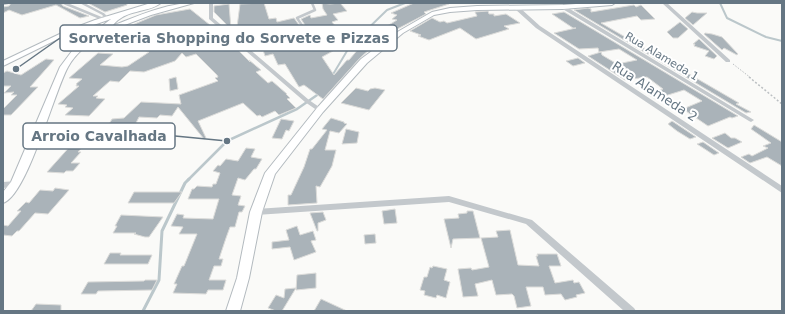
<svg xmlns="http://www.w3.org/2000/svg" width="785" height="314" font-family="'DejaVu Sans',sans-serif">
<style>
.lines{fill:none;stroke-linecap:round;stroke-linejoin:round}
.stream-far2{stroke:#bbc7cb;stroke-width:2}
.stream-far1{stroke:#bbc7cb;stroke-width:2.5}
.stream{stroke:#bbc7cb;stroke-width:3}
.building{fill:#aab3b9;stroke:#dcdcda}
.secondary-casing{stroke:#b3babf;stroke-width:2}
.path-far1{stroke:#bbbfc2;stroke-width:1;stroke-dasharray:1.5 1.5;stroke-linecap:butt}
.path{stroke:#bbbfc2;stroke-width:1.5;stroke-dasharray:2 2;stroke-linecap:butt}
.lane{stroke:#c3c8cc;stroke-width:2.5}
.street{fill:#c3c8cc;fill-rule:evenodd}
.secondary{fill:#fff;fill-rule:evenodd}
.labels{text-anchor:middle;stroke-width:4;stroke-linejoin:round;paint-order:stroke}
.far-street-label{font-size:11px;fill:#657683;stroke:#fff}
.street-label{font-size:13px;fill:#657683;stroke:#fff}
.leader{fill:none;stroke:#657683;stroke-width:1.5}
.callout-dot{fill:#657683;stroke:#fff;stroke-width:1.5}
.callout{fill:#fff;stroke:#657683;stroke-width:1.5}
.callout-label{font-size:14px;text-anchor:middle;font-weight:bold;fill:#657683}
</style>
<rect width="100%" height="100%" fill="#fafaf8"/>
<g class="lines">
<path class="stream-far2" d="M 720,3 L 727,18 L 766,37 L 782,41
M 332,76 L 350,46 L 387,10 L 405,3"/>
<path class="stream-far1" d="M 188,180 L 227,141 L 297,109 L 320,93"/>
<path class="stream" d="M 143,311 L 159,280 L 162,231 L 185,183 L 189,179"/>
</g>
<path class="building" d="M 11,3 L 61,3 L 63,6 L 89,16 L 80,18 L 56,5 L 22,15 L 9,10 L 3,13 L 3,7 L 9,6 Z
M 88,3 L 127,3 L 127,5 L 105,12 Z
M 264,3 L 269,19 L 276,18 L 277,22 L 294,18 L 312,43 L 314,42 L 314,39 L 301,19 L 310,15 L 311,18 L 327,15 L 323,9 L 322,3 L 330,4 L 340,3 L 347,11 L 333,14 L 338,20 L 332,22 L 344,37 L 321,43 L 333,51 L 322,57 L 334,75 L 347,60 L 349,60 L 360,47 L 356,45 L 397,20 L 392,19 L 397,15 L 391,13 L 414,3 L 448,3 L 449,4 L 424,12 L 426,14 L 382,37 L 383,38 L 369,47 L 371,48 L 360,58 L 323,99 L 304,85 L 299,87 L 285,64 L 278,65 L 273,54 L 265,56 L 263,50 L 261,51 L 259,45 L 252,46 L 251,40 L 247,41 L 246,35 L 243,35 L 243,32 L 239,33 L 237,27 L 240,4 Z
M 229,4 L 231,29 L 214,12 L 214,6 Z
M 634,5 L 636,7 L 641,5 L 655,19 L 641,20 L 637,16 L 601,23 L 739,103 L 736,104 L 751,112 L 746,113 L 574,10 L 588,8 L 591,9 L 591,12 Z
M 190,9 L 215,29 L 210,31 L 228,45 L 232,44 L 250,62 L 249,60 L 261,70 L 256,72 L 268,83 L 272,81 L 287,94 L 286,94 L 290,98 L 287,99 L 296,108 L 279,115 L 275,111 L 262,117 L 260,115 L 257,116 L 243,103 L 198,121 L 206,138 L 204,139 L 178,107 L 172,116 L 160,115 L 157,118 L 139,117 L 133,129 L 105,131 L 112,119 L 124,118 L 141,102 L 181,104 L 179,95 L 218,81 L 215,78 L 218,77 L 217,75 L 196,54 L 186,57 L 182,53 L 175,61 L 144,72 L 130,71 L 119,82 L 110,81 L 93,96 L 98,96 L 96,98 L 105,99 L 89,116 L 65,115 L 73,108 L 65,107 L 67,105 L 58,104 L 79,86 L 76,86 L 77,84 L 76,84 L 82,79 L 69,78 L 98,53 L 113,54 L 100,65 L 122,67 L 128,66 L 149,52 L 134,47 L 142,43 L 132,40 L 136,37 L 127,34 L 136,29 L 125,28 L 156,15 Z
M 488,11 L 489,14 L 494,14 L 494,16 L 506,14 L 520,23 L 504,26 L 509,29 L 476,39 L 460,28 L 429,40 L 418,36 L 421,35 L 410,31 L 432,18 L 440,22 L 444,21 L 447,23 L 477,16 L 475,12 Z
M 564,12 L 738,116 L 732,118 L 730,117 L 708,126 L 683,109 L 702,101 L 684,90 L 655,99 L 648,94 L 663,89 L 647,77 L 625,80 L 588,56 L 601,52 L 602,55 L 617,64 L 637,60 L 619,49 L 599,52 L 598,48 L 579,49 L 554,33 L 576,28 L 573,28 L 552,14 Z
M 692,12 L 697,13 L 707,13 L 693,25 L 685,18 Z
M 680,22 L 688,29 L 678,38 L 673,38 L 667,32 Z
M 101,24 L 89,34 L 79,32 L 80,31 Z
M 705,33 L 712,34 L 722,37 L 738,54 L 737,55 L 724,48 L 722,50 L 704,34 Z
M 699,39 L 717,56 L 714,59 L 705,56 L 709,51 L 694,46 L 695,44 L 693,44 Z
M 578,58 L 585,63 L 573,66 L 566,61 Z
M 46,59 L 54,60 L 30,87 L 38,87 L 11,115 L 3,115 L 3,109 L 17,95 L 11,95 L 14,92 L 4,93 L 11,86 L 3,86 L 3,73 L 7,71 L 21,75 Z
M 176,77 L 178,89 L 170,91 L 169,79 Z
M 356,88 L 368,91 L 370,89 L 375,88 L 385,90 L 369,110 L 341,103 Z
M 331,118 L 344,122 L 344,123 L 347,124 L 339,133 L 330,131 L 325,150 L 336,150 L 332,166 L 320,187 L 316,186 L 317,203 L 288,205 L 288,195 L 291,195 L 304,167 L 310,149 L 312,149 L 327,130 L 322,129 Z
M 281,119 L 294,121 L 289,131 L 286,130 L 282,139 L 272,138 Z
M 672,121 L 696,137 L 690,139 L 677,131 L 668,124 Z
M 754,125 L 782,142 L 782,166 L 767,157 L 750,163 L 741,157 L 749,154 L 752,156 L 768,148 L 763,146 L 771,143 L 751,129 Z
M 346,129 L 359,132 L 357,143 L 342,144 Z
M 725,133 L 731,138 L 735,138 L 742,142 L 728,148 L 712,138 Z
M 85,134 L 94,134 L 78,152 L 81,152 L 71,163 L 80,163 L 73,171 L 66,171 L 64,173 L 47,172 L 73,143 L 74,144 L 82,135 Z
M 703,142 L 719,153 L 714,155 L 697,144 Z
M 246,148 L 255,149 L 251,157 L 262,159 L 256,169 L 254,169 L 245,180 L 238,178 L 232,195 L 241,196 L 238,205 L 245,206 L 242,212 L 239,212 L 235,227 L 230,227 L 226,238 L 219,259 L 223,259 L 221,266 L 214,266 L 209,280 L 226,280 L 223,290 L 208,290 L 206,294 L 173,293 L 177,284 L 174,284 L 182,266 L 184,266 L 197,234 L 179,234 L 183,227 L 171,226 L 177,214 L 184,215 L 183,218 L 213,219 L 219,199 L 188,199 L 192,189 L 194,189 L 197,186 L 212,187 L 213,184 L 216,184 L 220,173 L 213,171 L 218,165 L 220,166 L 226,159 L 238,161 Z
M 55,188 L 69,190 L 48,214 L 35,213 L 19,231 L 17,231 L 12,236 L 3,235 L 3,225 L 8,226 L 21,211 L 17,211 L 26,202 L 29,203 L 40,190 L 53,191 Z
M 134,192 L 182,192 L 174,203 L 128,203 Z
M 395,209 L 397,223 L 384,224 L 382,211 Z
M 467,211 L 473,211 L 480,238 L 453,239 L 451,248 L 444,219 L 459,218 L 458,214 L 467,213 Z
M 323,212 L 326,220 L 318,223 L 318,231 L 317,231 L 310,213 Z
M 121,215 L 163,217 L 149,237 L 145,237 L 134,234 L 136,233 L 113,233 L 117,226 L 115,226 Z
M 297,226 L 300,235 L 313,231 L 316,240 L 311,241 L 316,252 L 294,260 L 290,247 L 272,249 L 272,242 L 289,240 L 286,230 Z
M 510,230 L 518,265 L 539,266 L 536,256 L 538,256 L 537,254 L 557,254 L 561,266 L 549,266 L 555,283 L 573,280 L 574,283 L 579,282 L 585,293 L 576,295 L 577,297 L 565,300 L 561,294 L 545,295 L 543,287 L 526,287 L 531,306 L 517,308 L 514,296 L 512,294 L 496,295 L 492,280 L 475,284 L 478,296 L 463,297 L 458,269 L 471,268 L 472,270 L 489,267 L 481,238 L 498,237 L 496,231 Z
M 375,234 L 376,243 L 365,244 L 364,235 Z
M 110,253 L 121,253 L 120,255 L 152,255 L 148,264 L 104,264 Z
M 433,266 L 447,269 L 444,280 L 450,282 L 446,298 L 437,295 L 436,298 L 424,295 L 425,291 L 420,290 L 424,277 L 427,277 L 430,267 L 432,268 Z
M 316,273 L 316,288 L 296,290 L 297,275 Z
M 145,280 L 157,280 L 152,290 L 98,291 L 96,294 L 81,294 L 88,282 L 144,281 Z
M 296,288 L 282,311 L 276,311 L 268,308 L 276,295 L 284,298 L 285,289 Z
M 321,299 L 347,311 L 314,311 Z
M 36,304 L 61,305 L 61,311 L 31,311 Z"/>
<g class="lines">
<defs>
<path id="secondary" d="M 151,3 L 161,3 C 146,14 127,8 112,26 C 138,16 166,3 194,3 L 151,15 L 109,31 L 105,31 C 91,42 76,52 68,67 C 54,92 27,196 3,203 L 3,192 L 11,182 L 60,67 L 75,47 L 111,19 L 70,33 L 3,66 L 3,61 L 66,31 L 95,20 Z
M 589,3 L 615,3 L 612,5 L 563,9 L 477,10 L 450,12 L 434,15 L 403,33 L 367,63 L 323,112 L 275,174 L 262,212 L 249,278 L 240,311 L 226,311 L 237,278 L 250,212 L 265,173 L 317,108 L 361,59 L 399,31 L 432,12 L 450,8 L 477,6 L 563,5 Z"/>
</defs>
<use href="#secondary" class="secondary-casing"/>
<path class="path-far1" d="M 733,64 L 751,78"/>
<path class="path" d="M 749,77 L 782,104"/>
<path class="lane" d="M 64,3 L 103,19
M 82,3 L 103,14 L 107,18
M 312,3 L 315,10 L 297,18 L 312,40
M 3,4 L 8,3"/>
<path class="street" d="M 209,3 L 213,3 L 213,18 L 309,100 L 322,109 L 323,110 L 322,111 L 318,111 L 305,102 L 209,19 Z
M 662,3 L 667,3 L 730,60 L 730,62 L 726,62 Z
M 561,6 L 565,6 L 754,120 L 751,122 L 749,121 L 561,8 Z
M 515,7 L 519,7 L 540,26 L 782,186 L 782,193 L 536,28 L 515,9 Z
M 16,181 L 19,182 L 20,184 L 19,186 L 3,188 L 3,182 Z
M 449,196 L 532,220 L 634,308 L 636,311 L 624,311 L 526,224 L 449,202 L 256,215 L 253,214 L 252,212 L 253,210 L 256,209 Z"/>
<use href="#secondary" class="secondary"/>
</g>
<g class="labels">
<g class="far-street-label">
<text transform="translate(662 56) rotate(31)" y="4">Rua Alameda 1</text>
</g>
<g class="street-label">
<text transform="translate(655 91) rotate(33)" y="5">Rua Alameda 2</text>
</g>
</g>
<path class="leader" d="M16 69L60 38M227 141L175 136"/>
<g class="callout-dot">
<circle cx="16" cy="69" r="4"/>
<circle cx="227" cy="141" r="4"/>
</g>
<g class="callout">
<rect x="60" y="25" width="337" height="26" rx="4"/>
<rect x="23" y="123" width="152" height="26" rx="4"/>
</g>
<g class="callout-label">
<text x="229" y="43">Sorveteria Shopping do Sorvete e Pizzas</text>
<text x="99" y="141">Arroio Cavalhada</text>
</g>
<rect width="785" height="314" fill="none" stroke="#657683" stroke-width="8"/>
</svg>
